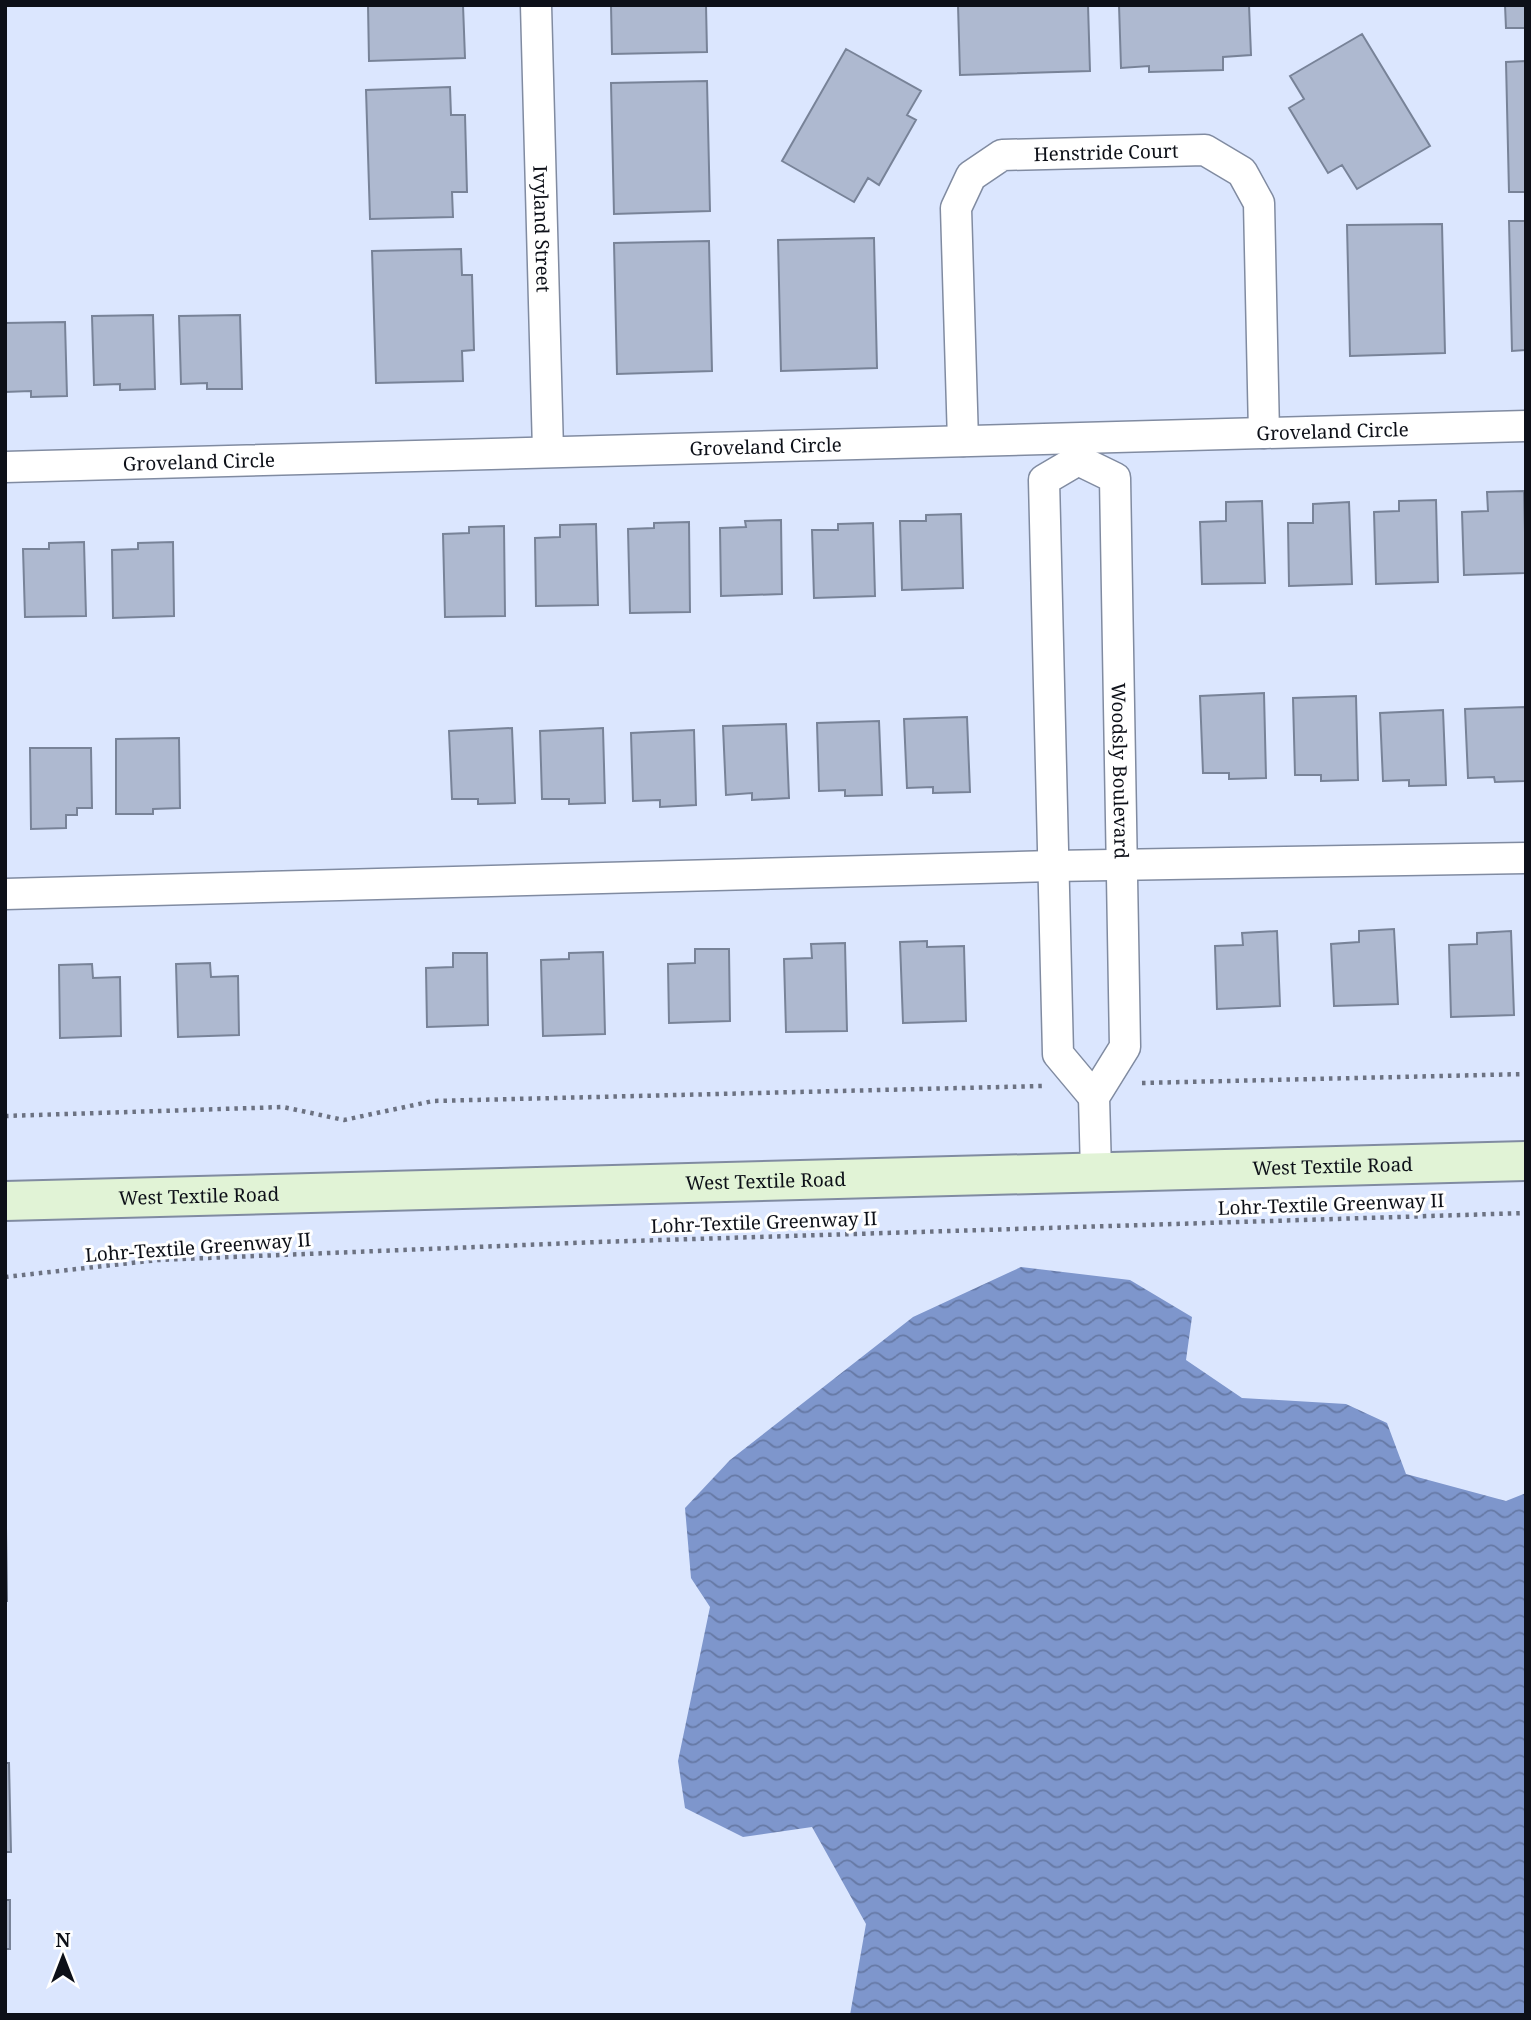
<svg xmlns="http://www.w3.org/2000/svg" width="1531" height="2020" font-family="'Noto Serif',serif">
<style>
.water{fill:url(#water-waves)}
.building{fill:#aeb9d0;stroke:#788398;stroke-width:2}
.lines{fill:none;stroke-linecap:round;stroke-linejoin:round}
.minor-casing{stroke:#808ba1;stroke-width:33}
.secondary-casing{stroke:#808ba1;stroke-width:42}
.path{stroke:#6c7282;stroke-width:4.5;stroke-dasharray:3.5 5;stroke-linecap:butt}
.minor{stroke:#fff;stroke-width:30}
.secondary{stroke:#e1f3d6;stroke-width:38}
.labels{text-anchor:middle;stroke-width:6;stroke-linejoin:round;paint-order:stroke}
.street-label{font-size:19px;fill:#0d1018;stroke:#fff}
</style>
<defs>
<pattern id="water-waves" width="16" height="10" patternUnits="userSpaceOnUse" patternTransform="scale(1.75)"><rect width="16" height="10" fill="#7e96cc"/><path d="M0 5q4-4 8 0t8 0" fill="none" stroke="#6679a5"/></pattern>
</defs>
<rect width="100%" height="100%" fill="#dbe6fe"/>
<path class="water" d="M 1021,1267 L 1130,1280 L 1192,1317 L 1186,1360 L 1242,1398 L 1346,1404 L 1387,1423 L 1406,1474 L 1506,1501 L 1526,1493 L 1526,2015 L 850,2015 L 866,1924 L 812,1827 L 743,1837 L 685,1808 L 678,1761 L 710,1607 L 691,1578 L 685,1508 L 730,1460 L 913,1317 Z"/>
<path class="building" d="M 368,5 L 463,5 L 465,58 L 369,61 Z
M 611,5 L 706,5 L 707,52 L 612,54 Z
M 958,5 L 1088,5 L 1090,71 L 960,75 Z
M 1119,5 L 1249,5 L 1251,55 L 1223,57 L 1223,70 L 1149,72 L 1149,66 L 1121,68 Z
M 1505,5 L 1526,5 L 1526,28 L 1506,28 Z
M 1362,34 L 1430,146 L 1357,189 L 1342,165 L 1328,173 L 1289,108 L 1304,99 L 1290,76 Z
M 846,49 L 921,91 L 907,115 L 916,120 L 879,185 L 868,178 L 854,202 L 782,161 Z
M 1526,61 L 1526,192 L 1509,192 L 1506,62 Z
M 707,81 L 710,211 L 614,214 L 611,83 Z
M 450,87 L 451,115 L 465,115 L 467,192 L 452,192 L 453,217 L 370,219 L 366,90 Z
M 1509,221 L 1526,221 L 1526,350 L 1512,351 Z
M 1442,224 L 1445,353 L 1350,356 L 1347,225 Z
M 874,238 L 877,368 L 781,371 L 778,240 Z
M 709,241 L 712,371 L 617,374 L 614,243 Z
M 461,249 L 462,275 L 472,275 L 474,350 L 462,351 L 463,381 L 376,383 L 372,251 Z
M 153,315 L 155,389 L 120,390 L 120,384 L 94,385 L 92,316 Z
M 240,315 L 242,389 L 207,389 L 207,383 L 181,384 L 179,316 Z
M 65,322 L 67,396 L 31,397 L 31,391 L 5,392 L 5,323 Z
M 1524,491 L 1526,573 L 1464,575 L 1462,512 L 1488,511 L 1487,492 Z
M 1436,500 L 1438,582 L 1376,584 L 1374,512 L 1399,511 L 1399,501 Z
M 1262,501 L 1265,583 L 1202,584 L 1200,522 L 1226,521 L 1226,502 Z
M 1349,502 L 1352,584 L 1289,586 L 1288,523 L 1313,523 L 1313,504 Z
M 961,514 L 963,588 L 902,590 L 900,521 L 926,521 L 926,515 Z
M 781,520 L 782,594 L 721,596 L 720,528 L 746,527 L 745,521 Z
M 689,522 L 690,612 L 630,613 L 628,529 L 654,528 L 654,523 Z
M 873,523 L 875,596 L 814,598 L 812,530 L 838,530 L 838,524 Z
M 596,524 L 598,605 L 536,606 L 535,538 L 560,537 L 560,525 Z
M 504,526 L 505,616 L 445,617 L 443,534 L 469,533 L 469,527 Z
M 84,542 L 86,616 L 25,617 L 23,549 L 49,549 L 49,543 Z
M 173,542 L 174,616 L 113,618 L 112,550 L 138,549 L 138,543 Z
M 1264,693 L 1266,778 L 1229,779 L 1229,773 L 1203,773 L 1200,696 Z
M 1356,696 L 1358,780 L 1321,781 L 1321,775 L 1295,775 L 1293,698 Z
M 1526,707 L 1526,781 L 1495,782 L 1494,777 L 1468,778 L 1465,709 Z
M 1443,710 L 1446,785 L 1409,786 L 1409,780 L 1383,781 L 1380,713 Z
M 967,717 L 970,792 L 933,793 L 933,787 L 907,788 L 904,719 Z
M 879,721 L 882,795 L 845,796 L 845,790 L 819,791 L 817,723 Z
M 786,724 L 789,798 L 752,800 L 752,793 L 726,795 L 723,726 Z
M 512,728 L 515,803 L 478,804 L 478,799 L 452,799 L 449,731 Z
M 603,728 L 605,803 L 569,804 L 569,799 L 542,799 L 540,731 Z
M 694,730 L 696,805 L 660,807 L 660,800 L 633,801 L 631,733 Z
M 179,738 L 180,808 L 153,809 L 153,814 L 116,814 L 116,739 Z
M 30,748 L 91,748 L 92,808 L 77,808 L 77,815 L 66,815 L 66,828 L 31,829 Z
M 1394,929 L 1398,1004 L 1334,1006 L 1331,944 L 1359,942 L 1359,931 Z
M 1277,931 L 1280,1006 L 1217,1009 L 1215,946 L 1243,945 L 1242,933 Z
M 1511,931 L 1514,1015 L 1451,1017 L 1449,945 L 1477,944 L 1477,933 Z
M 927,941 L 927,947 L 964,946 L 966,1021 L 903,1023 L 900,942 Z
M 845,943 L 847,1031 L 786,1032 L 784,959 L 812,958 L 811,944 Z
M 695,949 L 729,949 L 730,1021 L 669,1023 L 668,964 L 695,963 Z
M 603,952 L 605,1034 L 543,1036 L 541,960 L 569,959 L 569,953 Z
M 453,953 L 487,953 L 488,1025 L 427,1027 L 426,968 L 453,967 Z
M 210,963 L 211,977 L 238,976 L 239,1035 L 178,1037 L 176,964 Z
M 92,964 L 93,978 L 120,977 L 121,1036 L 60,1038 L 59,965 Z
M 6,1528 L 7,1601 L 5,1601 L 5,1528 Z
M 5,1763 L 9,1763 L 11,1852 L 5,1852 Z
M 5,1900 L 10,1900 L 10,1949 L 5,1949 Z"/>
<g class="lines">
<defs>
<g id="minor">
<path id="s1" d="M 536,5 L 548,451"/>
<path id="s2" d="M 963,441 L 956,208 L 971,176 L 1002,155 L 1205,150 L 1242,172 L 1259,203 L 1264,433"/>
<path id="s3" d="M 1078,460 L 1115,478 L 1125,1047 L 1094,1097 L 1096,1172"/>
<path d="M 1078,460 L 1044,480 L 1058,1054 L 1094,1097"/>
<path id="s4" d="M 5,467 L 1526,426"/>
<path d="M 5,894 L 1053,866 L 1526,858"/>
</g>
<g id="secondary">
<path id="s5" d="M 5,1201 L 1526,1161"/>
</g>
</defs>
<use href="#minor" class="minor-casing"/>
<use href="#secondary" class="secondary-casing"/>
<path class="path" d="M 1142,1083 L 1526,1074
M 5,1116 L 283,1107 L 344,1120 L 433,1101 L 1042,1086
M 5,1277 L 158,1260 L 598,1242 L 1526,1213"/>
<use href="#minor" class="minor"/>
<use href="#secondary" class="secondary"/>
</g>
<g class="labels">
<g class="street-label">
<text dy="7" stroke="none"><textPath href="#s2" startOffset="410">Henstride Court</textPath></text>
<text dy="7" stroke="none"><textPath href="#s1" startOffset="224">Ivyland Street</textPath></text>
<text dy="7" stroke="none"><textPath href="#s4" startOffset="1328">Groveland Circle</textPath></text>
<text dy="7" stroke="none"><textPath href="#s4" startOffset="761">Groveland Circle</textPath></text>
<text dy="7" stroke="none"><textPath href="#s4" startOffset="194">Groveland Circle</textPath></text>
<text dy="7" stroke="none"><textPath href="#s3" startOffset="334">Woodsly Boulevard</textPath></text>
<text dy="7" stroke="none"><textPath href="#s5" startOffset="1328">West Textile Road</textPath></text>
<text dy="7" stroke="none"><textPath href="#s5" startOffset="761">West Textile Road</textPath></text>
<text dy="7" stroke="none"><textPath href="#s5" startOffset="194">West Textile Road</textPath></text>
<text transform="translate(1331 1204) rotate(-2)" y="7">Lohr-Textile Greenway II</text>
<text transform="translate(764 1222) rotate(-2)" y="7">Lohr-Textile Greenway II</text>
<text transform="translate(198 1247) rotate(-4)" y="7">Lohr-Textile Greenway II</text>
</g>
</g>
<rect width="1531" height="2020" fill="none" stroke="#0d1018" stroke-width="14"/>
<g transform="translate(63 1957)" stroke="#ffffff" stroke-width="5" paint-order="stroke">
<path d="M0-5L12 26L0 18L-12 26Z" fill="#0d1018"/>
<text y="-10" font-size="19" font-weight="bold" text-anchor="middle" fill="#0d1018">N</text>
</g>
</svg>
